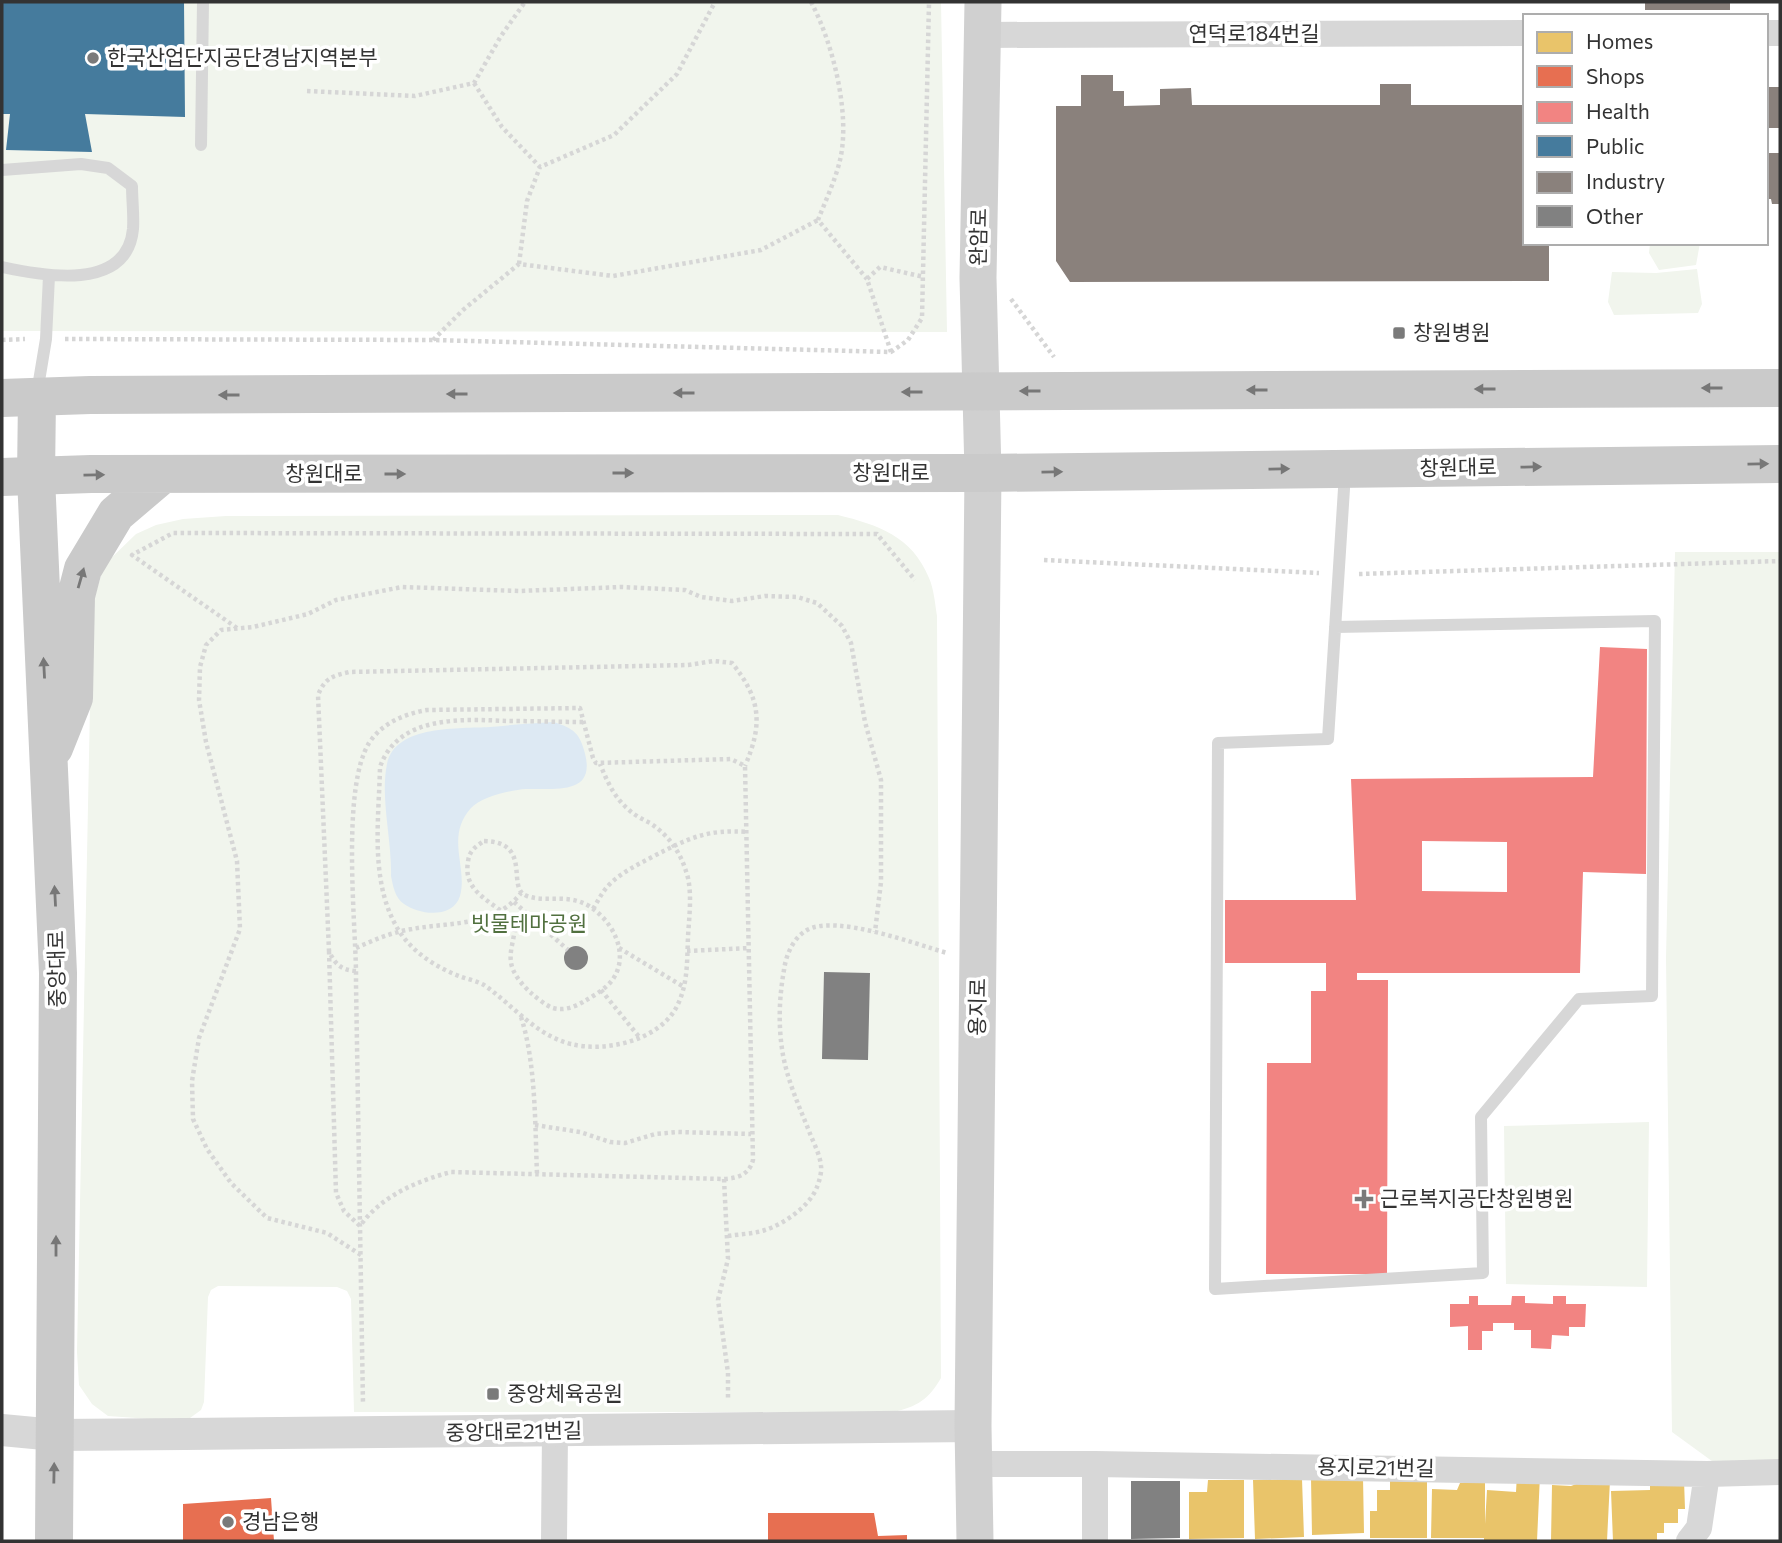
<svg xmlns="http://www.w3.org/2000/svg" width="1782" height="1543" font-family="Commissioner,'Noto Sans KR',sans-serif">
<style>
.green{fill:#f1f5ed}
.water{fill:#dde9f3}
.homes{fill:#e9c46a}
.shops{fill:#e76f51}
.health{fill:#f28482;fill-rule:evenodd}
.public{fill:#457b9d}
.industry{fill:#8a817c}
.building{fill:#818181}
.lines{fill:none;stroke-linecap:round;stroke-linejoin:round}
.path{stroke:#d6d6d6;stroke-width:4.5;stroke-dasharray:3.5 3.5;stroke-linecap:butt}
.service{stroke:#d7d7d7;stroke-width:12}
.minor{stroke:#d7d7d7;stroke-width:26}
.tertiary{stroke:#d7d7d7;stroke-width:32}
.secondary{stroke:#d0d0d0;stroke-width:37}
.primary{stroke:#cacaca;stroke-width:38}
.oneway{fill:#777}
.poi-dot{fill:#7a7a7a;stroke:#fff;stroke-width:2.5}
.labels{text-anchor:middle;stroke-width:7;stroke-linejoin:round;paint-order:stroke}
.street-label{font-size:21px;fill:#333;stroke:#fff}
.poi-label{font-size:21px;fill:#333;stroke:#fff;text-anchor:start}
.park-label{font-size:21px;fill:#51703f;stroke:#fff}
</style>
<rect width="100%" height="100%" fill="#fff"/>
<path class="green" d="M 2,2 L 941,2 L 947,332 L 2,331 Z
M 1650,243 L 1700,243 L 1696,265 L 1659,270 L 1649,253 Z
M 1697,269 L 1702,304 L 1698,313 L 1614,315 L 1608,302 L 1612,272 L 1656,273 Z
M 838,515 C 878,525 912,536 929,578 C 934,589 935,604 937,616 L 941,1378 C 929,1399 917,1407 893,1412 L 354,1412 L 351,1299 L 347,1291 L 337,1287 L 218,1286 L 211,1290 L 208,1297 L 204,1402 L 201,1410 L 190,1418 L 151,1419 L 108,1416 L 92,1404 L 79,1385 L 77,1352 L 92,607 L 104,565 L 136,534 L 156,525 L 183,519 L 226,516 Z
M 1675,552 L 1780,552 L 1780,1463 L 1716,1464 L 1672,1432 L 1666,958 Z
M 1649,1122 L 1647,1287 L 1506,1284 L 1504,1126 Z"/>
<path class="water" d="M 554,722 C 568,727 577,730 582,744 C 601,796 559,788 526,789 C 510,790 481,797 471,808 C 445,837 468,867 460,896 C 453,919 419,915 404,904 C 395,898 393,886 391,876 C 392,840 380,798 387,764 C 395,724 461,729 490,727 C 512,725 533,723 554,722 Z"/>
<path class="homes" d="M 1083,124 L 1141,124 L 1141,163 L 1114,163 L 1114,221 L 1147,221 L 1147,205 L 1174,205 L 1174,219 L 1212,219 L 1212,162 L 1187,163 L 1187,127 L 1384,126 L 1384,167 L 1344,167 L 1344,224 L 1485,223 L 1485,170 L 1425,170 L 1425,130 L 1516,130 L 1516,264 L 1312,265 L 1312,165 L 1244,165 L 1244,258 L 1082,258 Z
M 1517,1474 L 1540,1475 L 1537,1541 L 1484,1541 L 1484,1538 L 1431,1538 L 1432,1489 L 1457,1490 L 1460,1483 L 1485,1483 L 1485,1524 L 1487,1490 L 1516,1492 Z
M 1390,1476 L 1427,1476 L 1427,1538 L 1370,1538 L 1370,1511 L 1377,1511 L 1377,1490 L 1390,1490 Z
M 1363,1477 L 1364,1533 L 1312,1535 L 1311,1478 Z
M 1302,1479 L 1304,1537 L 1255,1539 L 1253,1480 Z
M 1208,1480 L 1244,1480 L 1244,1538 L 1189,1539 L 1189,1492 L 1207,1492 Z
M 1587,1480 L 1610,1480 L 1607,1541 L 1551,1541 L 1552,1485 L 1571,1486 Z
M 1684,1480 L 1685,1509 L 1678,1509 L 1678,1523 L 1664,1523 L 1664,1533 L 1657,1533 L 1657,1541 L 1613,1541 L 1611,1491 L 1650,1490 L 1650,1481 Z"/>
<path class="shops" d="M 271,1498 L 274,1541 L 183,1541 L 183,1504 Z
M 768,1513 L 874,1513 L 878,1536 L 907,1535 L 907,1541 L 768,1541 Z"/>
<path class="health" d="M 1600,647 L 1647,649 L 1646,874 L 1583,872 L 1580,973 L 1357,973 L 1357,980 L 1388,980 L 1387,1274 L 1266,1274 L 1267,1063 L 1311,1063 L 1311,991 L 1326,991 L 1326,963 L 1225,963 L 1225,900 L 1356,900 L 1351,779 L 1593,777 ZM 1422,841 L 1507,842 L 1507,892 L 1422,891 Z
M 1469,1296 L 1478,1296 L 1478,1305 L 1511,1305 L 1512,1296 L 1525,1296 L 1525,1303 L 1553,1304 L 1553,1296 L 1566,1296 L 1566,1304 L 1586,1304 L 1585,1327 L 1569,1327 L 1569,1336 L 1552,1335 L 1551,1349 L 1531,1348 L 1531,1330 L 1514,1330 L 1514,1323 L 1493,1323 L 1493,1331 L 1482,1331 L 1482,1350 L 1468,1350 L 1468,1326 L 1450,1327 L 1450,1304 L 1469,1304 Z"/>
<path class="public" d="M 2,2 L 184,2 L 185,117 L 85,114 L 92,152 L 6,150 L 10,114 L 2,114 Z"/>
<path class="industry" d="M 1645,2 L 1730,2 L 1730,10 L 1645,10 Z
M 1081,75 L 1113,75 L 1113,91 L 1124,91 L 1124,106 L 1160,105 L 1160,89 L 1191,88 L 1192,105 L 1380,105 L 1380,84 L 1411,84 L 1411,105 L 1525,105 L 1525,243 L 1549,243 L 1549,281 L 1070,282 L 1056,261 L 1056,106 L 1081,106 Z
M 1766,87 L 1780,87 L 1780,128 L 1766,128 Z
M 1766,153 L 1780,153 L 1780,204 L 1772,204 L 1771,199 L 1766,199 Z"/>
<path class="building" d="M564 958a12 12 0 1 1 24 0a12 12 0 1 1-24 0Z
M 824,972 L 870,973 L 868,1060 L 822,1059 Z
M 1131,1481 L 1180,1481 L 1180,1538 L 1131,1539 Z"/>
<g class="lines">
<path class="path" d="M 811,2 C 833,43 852,118 839,164 C 834,183 825,202 818,220 L 867,279
M 474,83 L 502,127 L 540,167 L 614,135 L 677,74 L 715,2
M 307,91 L 415,96 L 474,83 L 501,36 L 525,2
M 519,264 L 527,201 L 540,167
M 1011,299 L 1054,357
M 65,339 L 433,340 L 891,352 L 908,340 L 922,318 L 929,2
M 2,340 L 25,339
M 433,340 L 463,310 L 519,264 L 613,276 L 761,250 L 818,220
M 891,352 L 867,279 L 880,267 L 924,277
M 1044,560 L 1319,573
M 1359,574 L 1780,561
M 237,628 L 132,555 L 173,533 L 877,534 L 915,580
M 583,722 C 558,722 532,721 507,721 C 462,719 398,715 380,767 C 379,818 370,877 395,924 C 408,949 433,966 459,976 C 467,979 477,981 484,985 C 513,1005 535,1035 571,1044 C 606,1053 662,1040 678,1004 C 688,983 687,960 688,937 C 689,918 692,897 688,878 C 682,855 671,837 650,823 C 642,819 634,815 628,809 C 614,797 607,781 600,764
M 484,841 C 534,842 505,889 527,896 C 548,903 567,893 589,906 C 613,921 630,954 613,979 C 606,989 593,996 583,1002 C 574,1007 564,1011 553,1008 C 545,1005 537,998 531,993 C 523,986 512,973 511,962 C 509,951 515,937 515,925 C 499,902 462,896 468,862 C 469,851 475,847 484,841 Z
M 514,902 L 568,950
M 593,909 C 599,899 603,890 612,882 C 624,871 639,864 654,856 C 689,838 707,829 748,832
M 356,948 C 374,940 392,932 412,929 C 450,922 495,927 521,893
M 619,948 L 684,987
M 329,951 L 336,1193 L 344,1211 L 360,1226 C 381,1196 417,1181 451,1172 L 724,1179 C 738,1178 749,1175 753,1160 L 745,766 L 731,759 L 596,763 L 593,758 L 580,708 L 427,710 C 404,714 382,723 369,743 C 342,787 355,917 356,971 L 356,984 L 360,1226 L 363,1404
M 687,951 L 749,948
M 356,971 C 342,970 335,965 329,951 L 318,695 C 325,678 332,676 349,672 L 688,665 L 714,661 L 732,663 C 761,699 763,724 745,766
M 601,990 L 640,1038
M 521,1017 C 536,1063 535,1126 537,1174
M 535,1125 L 580,1132 L 610,1142 L 625,1143 L 655,1134 L 678,1132 L 751,1134
M 724,1179 L 728,1259 L 718,1300 L 728,1373 L 728,1400
M 728,1236 C 740,1234 753,1234 765,1230 C 784,1224 810,1206 817,1187 C 819,1182 822,1172 821,1166 C 820,1154 813,1142 809,1131 C 799,1106 788,1082 783,1055 C 778,1027 779,998 784,970 C 786,955 793,938 807,930 C 836,914 915,944 947,953
M 361,1255 L 327,1233 L 267,1218 L 231,1183 L 207,1149 L 193,1119 L 192,1081 L 199,1038 L 240,929 L 237,861 L 206,742 L 199,700 L 200,667 L 206,645 L 221,630 L 253,627 L 308,614 L 336,600 L 402,587 L 519,591 L 622,587 L 685,590 L 701,597 L 732,601 L 765,596 L 797,597 L 817,603 L 842,626 L 851,643 L 865,722 L 881,780 L 881,882 L 875,932"/>
<path class="service" d="M 201,145 L 203,2
M 2,170 L 81,164 L 108,168 L 132,186 C 132,200 134,215 133,229 C 127,292 43,276 2,267
M 37,393 L 46,339 L 49,276
M 1335,627 L 1655,621 L 1652,996 L 1579,999 L 1481,1117 L 1483,1273 L 1215,1289 L 1218,743 L 1328,739 L 1345,473"/>
<path class="minor" d="M 1766,33 L 1780,33
M 983,35 L 1525,33
M 974,1464 L 1095,1464 L 1707,1474 L 1699,1528 L 1689,1541
M 1095,1464 L 1095,1541
M 1707,1474 L 1780,1472
M 554,1541 L 555,1431"/>
<path class="tertiary" d="M 2,1430 L 55,1435 L 185,1434 L 973,1426"/>
<path class="secondary" d="M 975,1541 L 973,1426 L 983,473 L 978,278 L 983,2"/>
<path class="primary" d="M 37,397 L 36,477 L 58,973 L 54,1541
M 2,398 L 90,395 L 1780,388
M 2,477 L 91,474 L 983,473 L 1780,464
M 54,748 L 74,698 L 76,596 L 83,569 L 116,514 L 163,474"/>
</g>
<defs><path id="oneway-solid" d="M-6-.8H1V-3.2L6.5 0L1 3.2V.8H-6Z" transform="scale(1.75)"/></defs>
<g class="oneway">
<use href="#oneway-solid" transform="translate(1712 388) rotate(180)"/>
<use href="#oneway-solid" transform="translate(1485 389) rotate(180)"/>
<use href="#oneway-solid" transform="translate(1257 390) rotate(180)"/>
<use href="#oneway-solid" transform="translate(1030 391) rotate(180)"/>
<use href="#oneway-solid" transform="translate(912 392) rotate(180)"/>
<use href="#oneway-solid" transform="translate(684 393) rotate(180)"/>
<use href="#oneway-solid" transform="translate(457 394) rotate(180)"/>
<use href="#oneway-solid" transform="translate(229 395) rotate(180)"/>
<use href="#oneway-solid" transform="translate(1758 464) rotate(-1)"/>
<use href="#oneway-solid" transform="translate(1531 467) rotate(-1)"/>
<use href="#oneway-solid" transform="translate(1279 469) rotate(-1)"/>
<use href="#oneway-solid" transform="translate(1052 472) rotate(-1)"/>
<use href="#oneway-solid" transform="translate(623 473)"/>
<use href="#oneway-solid" transform="translate(395 474)"/>
<use href="#oneway-solid" transform="translate(94 475) rotate(-1)"/>
<use href="#oneway-solid" transform="translate(81 578) rotate(-74)"/>
<use href="#oneway-solid" transform="translate(44 668) rotate(-93)"/>
<use href="#oneway-solid" transform="translate(55 896) rotate(-93)"/>
<use href="#oneway-solid" transform="translate(56 1246) rotate(-90)"/>
<use href="#oneway-solid" transform="translate(54 1473) rotate(-89)"/>
</g>
<g class="poi-dot">
<circle cx="93" cy="58" r="7"/>
<rect x="1392" y="326" width="14" height="14" rx="3.5"/>
<path d="M1360.5 1188.5h7v7h7v7h-7v7h-7v-7h-7v-7h7z"/>
<rect x="486" y="1387" width="14" height="14" rx="3.5"/>
<circle cx="228" cy="1522" r="7"/>
</g>
<g class="labels">
<g class="street-label">
<text x="1254" y="41">연덕로184번길</text>
<text transform="translate(979 237) rotate(-89)" y="7">완암로</text>
<text transform="translate(1458 468) rotate(-1)" y="7">창원대로</text>
<text x="891" y="480">창원대로</text>
<text x="324" y="481">창원대로</text>
<text transform="translate(57 969) rotate(-91)" y="7">중앙대로</text>
<text transform="translate(978 1007) rotate(-89)" y="7">용지로</text>
<text transform="translate(514 1432) rotate(-1)" y="7">중앙대로21번길</text>
<text transform="translate(1376 1468) rotate(1)" y="7">용지로21번길</text>
</g>
<g class="poi-label">
<text x="107" y="65">한국산업단지공단경남지역본부</text>
<text x="1413" y="340">창원병원</text>
<text x="1380" y="1206">근로복지공단창원병원</text>
<text x="507" y="1401">중앙체육공원</text>
<text x="242" y="1529">경남은행</text>
</g>
<g class="park-label">
<text x="529" y="931">빗물테마공원</text>
</g>
</g>
<rect width="1782" height="1543" fill="none" stroke="#333333" stroke-width="7"/>
<rect x="1523" y="14" width="245" height="231" fill="#ffffff" stroke="#adadad" stroke-width="2"/>
<rect x="1537" y="32" width="35" height="21" fill="#e9c46a" stroke="#adadad" stroke-width="2"/>
<text x="1586" y="49" font-size="21" fill="#333333">Homes</text>
<rect x="1537" y="66" width="35" height="21" fill="#e76f51" stroke="#adadad" stroke-width="2"/>
<text x="1586" y="84" font-size="21" fill="#333333">Shops</text>
<rect x="1537" y="102" width="35" height="21" fill="#f28482" stroke="#adadad" stroke-width="2"/>
<text x="1586" y="119" font-size="21" fill="#333333">Health</text>
<rect x="1537" y="136" width="35" height="21" fill="#457b9d" stroke="#adadad" stroke-width="2"/>
<text x="1586" y="154" font-size="21" fill="#333333">Public</text>
<rect x="1537" y="172" width="35" height="21" fill="#8a817c" stroke="#adadad" stroke-width="2"/>
<text x="1586" y="189" font-size="21" fill="#333333">Industry</text>
<rect x="1537" y="206" width="35" height="21" fill="#818181" stroke="#adadad" stroke-width="2"/>
<text x="1586" y="224" font-size="21" fill="#333333">Other</text>
</svg>
